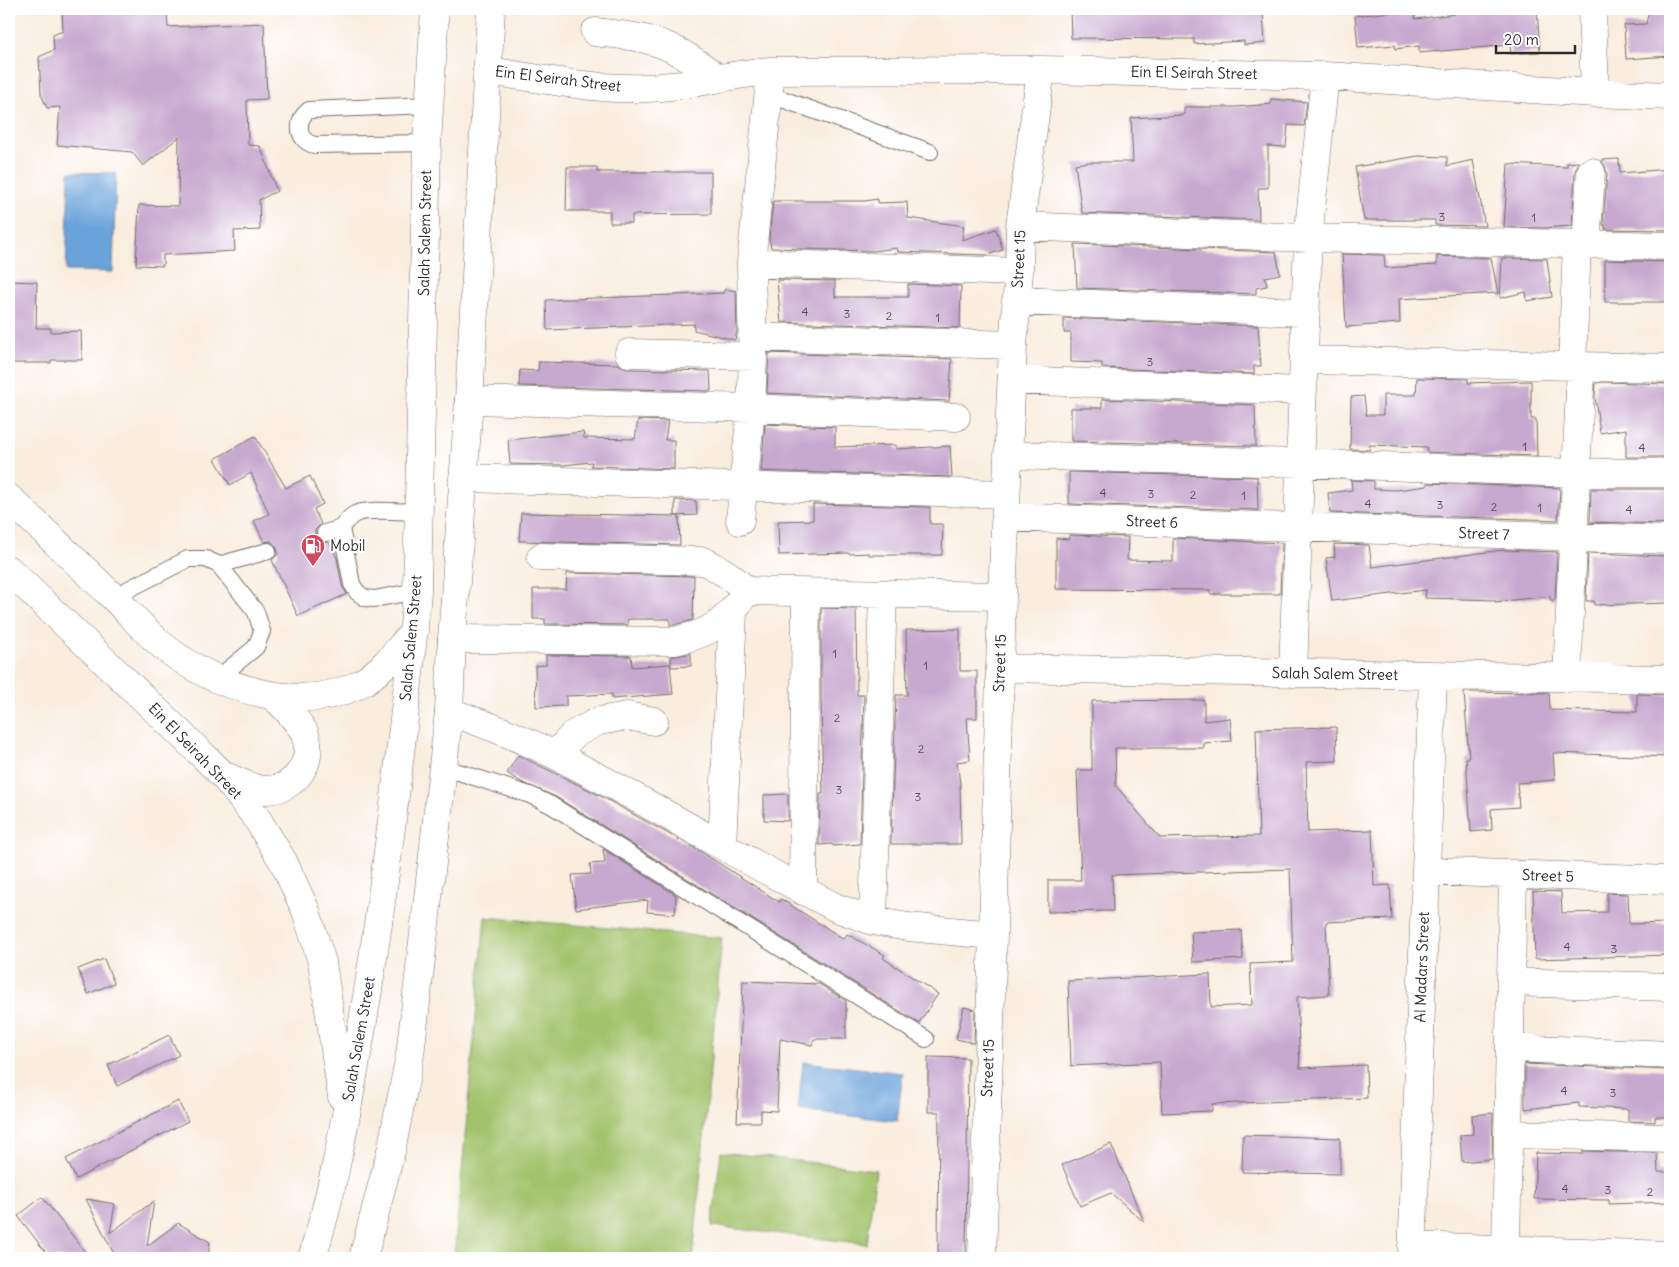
<svg xmlns="http://www.w3.org/2000/svg" width="1679" height="1267" font-family="Delius,sans-serif">
<style>
.green{fill:#a2c36c;stroke:#66774c}
.water{fill:#6ba3da;stroke:#4b6782}
.building{fill:#c7a8cf}
.lines{fill:none;stroke-linecap:round;stroke-linejoin:round}
.lane-casing{stroke:#736f6a;stroke-width:18}
.street-casing{stroke:#736f6a;stroke-width:29}
.primary-casing{stroke:#736f6a;stroke-width:29}
.lane{stroke:#fff;stroke-width:16}
.street{stroke:#fff;stroke-width:28}
.primary{stroke:#fff;stroke-width:28}
.labels{text-anchor:middle;stroke-width:4.5;stroke-linejoin:round;paint-order:stroke}
.number-label{font-size:12px;fill:#524a54}
.street-label{font-size:15px;fill:#2b2b2b;stroke:#fff}
.poi-label{font-size:15px;fill:#2b2b2b;stroke:#fff;text-anchor:start}
</style>
<rect width="100%" height="100%" fill="#fff"/>
<filter id="ink" filterUnits="userSpaceOnUse"><feTurbulence type="fractalNoise" baseFrequency=".02" numOctaves="2"/><feDisplacementMap in="SourceGraphic" scale="10" xChannelSelector="R" yChannelSelector="G"/><feConvolveMatrix kernelMatrix="1 2 1 2 8 2 1 2 1" color-interpolation-filters="sRGB"/></filter>
<filter id="wash" filterUnits="userSpaceOnUse"><feTurbulence type="fractalNoise" baseFrequency=".0096" numOctaves="4" result="noise"/><feDisplacementMap in="SourceGraphic" scale="20" xChannelSelector="R" yChannelSelector="G"/><feGaussianBlur stdDeviation="1.12" result="paint"/><feColorMatrix in="noise" values="0 0 0 0 0 0 0 0 0 0 0 0 0 0 0 0 0 1.4 0 .05"/><feComposite in="paint" operator="in"/></filter>
<g filter="url(#wash)">
<rect width="100%" height="100%" fill="#f9edde"/>
<path class="green" d="M 485,917 L 722,938 L 693,1258 L 454,1258 Z
M 721,1152 L 876,1170 L 867,1244 L 712,1226 Z"/>
<path class="water" d="M 69,172 L 116,173 L 113,272 L 66,271 Z
M 803,1062 L 903,1073 L 897,1121 L 798,1110 Z"/>
<g id="blocks">
<path class="building" d="M 62,9 L 167,9 L 168,27 L 264,23 L 267,99 L 247,100 L 248,145 L 260,146 L 277,191 L 259,200 L 260,230 L 234,231 L 235,251 L 163,255 L 163,266 L 136,265 L 139,205 L 178,206 L 179,137 L 143,166 L 132,152 L 57,145 L 60,107 L 47,108 L 41,94 L 39,57 L 54,50 L 53,35 L 63,31 Z
M 1070,9 L 1171,9 L 1171,11 L 1184,11 L 1184,13 L 1235,10 L 1235,14 L 1263,12 L 1265,43 L 1244,45 L 1244,41 L 1194,44 L 1194,39 L 1071,38 Z
M 1392,9 L 1414,9 L 1415,19 L 1455,14 L 1454,9 L 1537,9 L 1540,52 L 1511,54 L 1510,45 L 1419,53 L 1419,46 L 1395,49 L 1395,45 L 1358,48 L 1355,16 L 1392,12 Z
M 1649,9 L 1670,9 L 1670,56 L 1626,59 L 1624,25 L 1646,24 Z
M 1271,99 L 1307,102 L 1304,126 L 1288,125 L 1286,147 L 1268,146 L 1268,188 L 1258,188 L 1259,220 L 1082,213 L 1075,164 L 1089,162 L 1133,162 L 1131,118 L 1184,115 L 1184,107 L 1236,107 L 1271,104 Z
M 1418,156 L 1447,157 L 1447,166 L 1473,160 L 1485,226 L 1435,225 L 1435,220 L 1364,220 L 1355,167 Z
M 1619,159 L 1620,173 L 1670,169 L 1670,230 L 1605,229 L 1605,225 L 1603,225 L 1607,173 L 1605,166 L 1601,160 Z
M 1579,162 L 1575,171 L 1572,226 L 1544,228 L 1504,227 L 1508,164 L 1567,167 L 1567,163 Z
M 567,167 L 597,167 L 597,172 L 711,172 L 711,214 L 632,215 L 632,223 L 610,223 L 610,211 L 566,211 Z
M 878,199 L 878,203 L 907,202 L 908,218 L 964,226 L 962,240 L 996,229 L 1003,250 L 987,255 L 898,252 L 897,248 L 873,251 L 771,248 L 769,238 L 773,201 L 864,201 Z
M 1075,244 L 1276,252 L 1280,274 L 1265,277 L 1267,286 L 1256,288 L 1256,294 L 1077,288 Z
M 1342,254 L 1384,255 L 1385,268 L 1437,265 L 1437,256 L 1491,258 L 1498,293 L 1399,299 L 1400,323 L 1346,327 Z
M 1502,258 L 1547,259 L 1552,297 L 1527,301 L 1526,292 L 1500,298 Z
M 1605,260 L 1670,262 L 1670,302 L 1605,302 Z
M 777,280 L 835,281 L 835,297 L 908,297 L 908,284 L 961,286 L 960,328 L 781,322 Z
M 9,281 L 37,282 L 36,328 L 51,328 L 51,332 L 81,331 L 82,360 L 51,360 L 51,363 L 9,363 Z
M 725,289 L 736,291 L 737,331 L 735,340 L 694,330 L 694,324 L 547,330 L 546,300 L 723,293 Z
M 1064,318 L 1258,326 L 1261,366 L 1254,366 L 1254,374 L 1102,368 L 1102,363 L 1071,362 L 1071,333 L 1064,333 Z
M 769,353 L 952,359 L 949,401 L 767,393 Z
M 539,362 L 618,364 L 629,369 L 710,371 L 711,391 L 519,386 L 520,370 L 538,371 Z
M 1417,378 L 1468,379 L 1468,383 L 1531,381 L 1531,419 L 1536,419 L 1537,456 L 1427,452 L 1427,447 L 1369,445 L 1370,450 L 1350,449 L 1351,397 L 1364,396 L 1366,415 L 1383,415 L 1383,395 L 1416,395 Z
M 1603,382 L 1670,384 L 1670,457 L 1626,457 L 1626,429 L 1600,433 L 1595,397 L 1596,383 Z
M 1102,399 L 1255,405 L 1256,446 L 1071,441 L 1071,408 L 1102,408 Z
M 638,420 L 668,421 L 665,440 L 674,440 L 674,469 L 591,466 L 592,462 L 563,465 L 510,464 L 508,440 L 583,432 L 584,438 L 635,439 Z
M 765,424 L 835,427 L 835,447 L 896,445 L 896,449 L 950,446 L 952,477 L 761,471 Z
M 255,436 L 286,488 L 310,476 L 323,504 L 314,509 L 321,524 L 315,530 L 315,536 L 318,540 L 322,543 L 329,542 L 337,558 L 342,586 L 347,594 L 298,616 L 272,560 L 278,554 L 277,548 L 271,541 L 264,542 L 254,521 L 269,514 L 251,473 L 230,485 L 215,459 Z
M 1069,472 L 1257,477 L 1258,510 L 1069,504 Z
M 1351,480 L 1374,481 L 1374,489 L 1397,490 L 1427,486 L 1427,483 L 1560,488 L 1558,520 L 1330,513 L 1328,493 L 1352,490 Z
M 1591,489 L 1670,489 L 1670,524 L 1590,522 Z
M 675,500 L 696,501 L 697,515 L 675,516 Z
M 813,504 L 930,507 L 930,524 L 943,524 L 942,555 L 869,555 L 869,553 L 849,554 L 848,553 L 779,555 L 778,521 L 813,520 Z
M 521,513 L 679,516 L 680,545 L 519,541 Z
M 1069,535 L 1128,537 L 1127,560 L 1173,561 L 1173,538 L 1282,543 L 1280,594 L 1210,594 L 1210,590 L 1056,589 L 1056,538 L 1069,539 Z
M 1334,544 L 1369,545 L 1372,567 L 1503,550 L 1557,552 L 1555,600 L 1550,600 L 1550,596 L 1495,602 L 1495,600 L 1425,598 L 1426,590 L 1332,601 L 1326,558 L 1335,557 Z
M 1588,553 L 1668,556 L 1668,576 L 1670,576 L 1670,603 L 1594,605 L 1594,601 L 1586,601 Z
M 567,573 L 694,576 L 693,620 L 673,625 L 670,625 L 670,619 L 631,619 L 627,620 L 628,625 L 545,624 L 545,619 L 533,619 L 533,589 L 566,589 Z
M 821,608 L 856,609 L 857,695 L 864,695 L 860,844 L 833,846 L 832,844 L 819,845 L 820,794 L 823,794 L 821,695 Z
M 960,629 L 960,671 L 977,671 L 977,718 L 967,718 L 970,760 L 957,762 L 960,783 L 961,844 L 891,844 L 896,695 L 907,695 L 906,630 Z
M 691,653 L 691,666 L 671,667 L 671,657 Z
M 546,655 L 631,656 L 632,667 L 670,664 L 673,694 L 612,699 L 612,694 L 566,696 L 566,706 L 536,707 L 535,666 L 546,665 Z
M 1464,692 L 1549,693 L 1550,710 L 1637,712 L 1637,694 L 1670,695 L 1670,757 L 1553,753 L 1555,780 L 1517,783 L 1519,807 L 1491,809 L 1492,830 L 1471,832 L 1466,758 L 1469,758 Z
M 1204,700 L 1204,721 L 1230,718 L 1232,741 L 1204,743 L 1204,748 L 1115,748 L 1116,786 L 1160,838 L 1259,836 L 1256,729 L 1336,727 L 1337,761 L 1306,762 L 1308,832 L 1372,830 L 1374,886 L 1390,885 L 1392,919 L 1326,922 L 1329,995 L 1297,997 L 1300,1068 L 1366,1065 L 1367,1098 L 1212,1104 L 1212,1111 L 1162,1113 L 1160,1062 L 1071,1066 L 1068,981 L 1210,974 L 1211,1007 L 1252,1005 L 1250,964 L 1293,962 L 1290,869 L 1112,875 L 1113,911 L 1048,912 L 1048,880 L 1081,880 L 1077,770 L 1092,770 L 1092,701 Z
M 518,755 L 595,793 L 703,853 L 779,902 L 781,899 L 844,939 L 847,934 L 885,955 L 883,958 L 938,994 L 919,1023 L 556,797 L 521,782 L 507,773 Z
M 788,794 L 788,821 L 764,820 L 764,795 Z
M 603,849 L 676,895 L 675,914 L 647,912 L 648,900 L 576,909 L 572,875 L 591,874 L 590,864 L 605,863 Z
M 1533,891 L 1561,892 L 1562,913 L 1607,912 L 1607,893 L 1628,894 L 1629,924 L 1670,923 L 1670,955 L 1535,959 Z
M 1241,930 L 1243,959 L 1193,962 L 1191,932 Z
M 104,959 L 114,983 L 88,994 L 78,969 Z
M 743,981 L 819,984 L 846,1001 L 846,1039 L 814,1039 L 812,1045 L 780,1039 L 777,1111 L 761,1110 L 761,1122 L 737,1122 Z
M 964,1007 L 975,1010 L 974,1043 L 956,1039 Z
M 169,1035 L 179,1055 L 117,1086 L 108,1065 Z
M 928,1057 L 968,1058 L 966,1255 L 938,1255 L 939,1112 L 928,1112 Z
M 1525,1064 L 1670,1070 L 1670,1117 L 1655,1117 L 1655,1122 L 1628,1121 L 1628,1109 L 1579,1107 L 1579,1103 L 1525,1109 Z
M 178,1101 L 188,1121 L 76,1179 L 66,1159 Z
M 1493,1113 L 1492,1159 L 1462,1162 L 1460,1135 L 1473,1134 L 1472,1115 Z
M 1243,1135 L 1340,1138 L 1340,1174 L 1242,1172 Z
M 1111,1144 L 1144,1222 L 1111,1193 L 1080,1206 L 1062,1165 Z
M 1583,1151 L 1657,1153 L 1658,1172 L 1670,1172 L 1670,1202 L 1609,1204 L 1609,1200 L 1534,1199 L 1536,1153 L 1583,1154 Z
M 42,1197 L 90,1258 L 50,1258 L 18,1216 Z
M 86,1199 L 115,1204 L 110,1233 L 154,1201 L 147,1246 L 178,1223 L 210,1242 L 208,1258 L 116,1258 Z"/>
</g>
</g>
<g filter="url(#ink)">
<use href="#blocks" fill-opacity="0" stroke="#736f6a" stroke-width="1"/>
<g class="lines">
<defs>
<path id="lane" d="M 768,94 L 930,152
M 427,143 L 315,145 C 297,142 295,120 309,110 L 429,105
M 325,533 L 341,528
M 219,565 L 268,551
M 417,591 L 374,599 L 365,598 L 357,592 L 352,584 L 341,528 C 345,523 349,517 355,514 C 367,508 403,512 418,512
M 113,597 L 188,559 L 206,559 L 219,565 L 256,612 L 262,631 L 256,647 L 218,678
M 443,767 L 530,795 L 551,805 L 926,1039"/>
<path id="street" d="M 1592,9 L 1595,93
M 595,32 C 618,35 643,36 664,45 C 684,53 701,66 718,78
M 487,71 C 540,78 593,90 646,88 C 688,87 729,74 771,71 L 1041,70 L 1325,76 L 1595,93 L 1670,96
M 1020,226 L 1308,238 L 1670,246
M 1586,245 L 1591,172
M 751,263 L 1019,272
M 1016,301 L 1306,312
M 752,337 L 1013,345
M 629,353 L 753,356
M 1304,360 L 1670,368
M 1572,366 L 1577,245
M 1012,380 L 1303,391
M 469,400 L 751,408 L 956,417
M 1008,455 L 1300,463 L 1576,473 L 1670,473
M 463,478 L 1006,494
M 1006,517 L 1670,540
M 740,521 L 751,408 L 753,356 L 751,263 L 771,71
M 541,557 L 703,561 C 721,569 733,577 747,591 L 1002,596
M 452,639 L 675,641 C 712,633 725,623 747,591
M 1000,668 L 1670,679
M 1293,673 L 1308,238 L 1325,76
M 1567,678 L 1581,366
M 449,712 C 520,734 586,770 651,806 C 713,840 774,876 837,908 L 873,921 L 908,927 L 993,935
M 555,755 L 574,734 L 599,721 L 627,716 L 654,721
M 722,845 L 733,612
M 1426,871 L 1670,880
M 803,891 L 806,593
M 873,921 L 883,594
M 1511,982 L 1670,987
M 1510,1048 L 1670,1055
M 1508,1134 L 1670,1138
M 1412,1246 L 1670,1255
M 1506,1249 L 1513,874
M 982,1258 L 993,935 L 1002,596 L 1013,345 L 1019,272 L 1020,226 L 1041,70
M 1412,1258 L 1433,676"/>
<path id="primary" d="M 9,498 C 44,531 79,564 113,597 C 131,614 148,635 168,650 C 219,689 303,716 363,682 C 383,670 398,649 414,632
M 9,570 L 185,738 L 223,775 L 256,817 L 284,863 L 306,911 L 322,962 L 342,1097
M 223,775 C 237,781 253,790 267,790 C 297,789 316,759 304,732 C 297,719 284,707 274,696
M 312,1258 C 335,1186 347,1108 361,1033 C 377,938 390,842 401,745 C 407,694 413,643 417,591 L 427,143 L 435,9
M 363,1258 L 391,1151 L 410,1055 L 443,767 L 449,712 L 452,639 L 469,400 L 491,9"/>
</defs>
<use href="#lane" class="lane-casing"/>
<use href="#street" class="street-casing"/>
<use href="#primary" class="primary-casing"/>
<use href="#lane" class="lane"/>
<use href="#street" class="street"/>
<use href="#primary" class="primary"/>
</g>
</g>
<defs>
<symbol id="fuel-pin" viewBox="-11 -11 22 30"><path d="M0 17L-7.5 6A9.5 9.5 0 1 1 7.5 6Z" fill="#d1495b" stroke="#fff"/><path d="M-5.5-6h7V0h2V4h1.3V-2.5L3-4.5l.8-.8L6-3V5H2.5V1h-1V6h-7ZM-4.2-4.7v3.2H.2V-4.7Z" fill="#fff"/></symbol>
</defs>
<g fill-rule="evenodd">
<use href="#fuel-pin" x="299" y="532" width="28" height="38"/>
</g>
<g class="labels">
<g class="number-label">
<text x="1442" y="221">3</text>
<text x="1534" y="222">1</text>
<text x="805" y="316">4</text>
<text x="847" y="318">3</text>
<text x="889" y="320">2</text>
<text x="938" y="322">1</text>
<text x="1150" y="366">3</text>
<text x="1525" y="451">1</text>
<text x="1642" y="452">4</text>
<text x="1103" y="497">4</text>
<text x="1151" y="498">3</text>
<text x="1193" y="499">2</text>
<text x="1244" y="500">1</text>
<text x="1368" y="508">4</text>
<text x="1440" y="509">3</text>
<text x="1494" y="511">2</text>
<text x="1540" y="512">1</text>
<text x="1629" y="514">4</text>
<text x="835" y="658">1</text>
<text x="926" y="670">1</text>
<text x="837" y="722">2</text>
<text x="921" y="753">2</text>
<text x="839" y="794">3</text>
<text x="918" y="801">3</text>
<text x="1567" y="951">4</text>
<text x="1614" y="953">3</text>
<text x="1564" y="1095">4</text>
<text x="1613" y="1097">3</text>
<text x="1565" y="1193">4</text>
<text x="1608" y="1194">3</text>
<text x="1650" y="1196">2</text>
</g>
<g class="street-label">
<text transform="translate(1194 73) rotate(1)" y="5">Ein El Seirah Street</text>
<text transform="translate(558 79) rotate(7)" y="5">Ein El Seirah Street</text>
<text transform="translate(425 233) rotate(-89)" y="5">Salah Salem Street</text>
<text transform="translate(1019 259) rotate(-87)" y="5">Street 15</text>
<text transform="translate(1152 522) rotate(2)" y="5">Street 6</text>
<text transform="translate(1484 534) rotate(2)" y="5">Street 7</text>
<text transform="translate(411 638) rotate(-85)" y="5">Salah Salem Street</text>
<text transform="translate(1000 663) rotate(-88)" y="5">Street 15</text>
<text transform="translate(1335 674) rotate(1)" y="5">Salah Salem Street</text>
<text transform="translate(195 751) rotate(46)" y="5">Ein El Seirah Street</text>
<text transform="translate(1548 876) rotate(2)" y="5">Street 5</text>
<text transform="translate(1422 967) rotate(-88)" y="5">Al Madars Street</text>
<text transform="translate(359 1039) rotate(-80)" y="5">Salah Salem Street</text>
<text transform="translate(988 1068) rotate(-88)" y="5">Street 15</text>
</g>
<g class="poi-label">
<text x="330" y="551">Mobil</text>
</g>
</g>
<rect width="1679" height="1267" fill="none" stroke="#fff" stroke-width="30"/>
<path d="M1496 45v8h79v-8" fill="none" stroke="#2b2b2b" stroke-width="2.5"/>
<text x="1504" y="45" font-size="15" fill="#2b2b2b" stroke="#ffffff" stroke-width="4" paint-order="stroke">20 m</text>
</svg>
